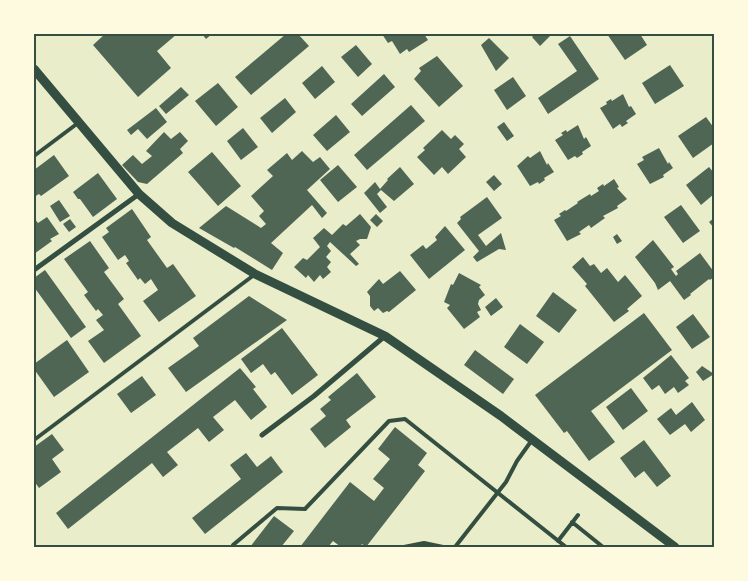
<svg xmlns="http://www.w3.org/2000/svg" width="748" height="581" font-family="Raleway,sans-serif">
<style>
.building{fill:#4f6655}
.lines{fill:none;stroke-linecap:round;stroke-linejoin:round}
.service{stroke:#344e41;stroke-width:4}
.minor{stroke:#344e41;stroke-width:5}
.tertiary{stroke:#344e41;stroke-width:9}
.neatline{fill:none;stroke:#344e41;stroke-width:2}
</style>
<rect width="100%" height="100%" fill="#e9edc9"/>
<path class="building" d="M 105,34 L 177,34 L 157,51 L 171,68 L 138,97 L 93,45 Z
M 202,34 L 212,34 L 206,39 Z
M 286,34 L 298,34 L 309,46 L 251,95 L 235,77 Z
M 382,34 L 424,34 L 428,40 L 409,52 L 407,49 L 400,54 L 392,41 L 388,43 Z
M 532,34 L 552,34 L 540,46 L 532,37 L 533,36 Z
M 607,34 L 640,34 L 647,45 L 625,60 Z
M 570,36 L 599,79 L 548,114 L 538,98 L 577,71 L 558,44 Z
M 489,38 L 509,58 L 496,71 L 481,45 Z
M 356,45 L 372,64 L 358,77 L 341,57 Z
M 437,56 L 463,86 L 439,107 L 414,79 L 421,71 L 419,68 Z
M 670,65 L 684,86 L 655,104 L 642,83 Z
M 322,66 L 335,82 L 315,99 L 302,83 Z
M 384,74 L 395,87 L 362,116 L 351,104 Z
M 513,77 L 526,96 L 507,110 L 494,90 Z
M 218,83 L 238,107 L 216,126 L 195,101 Z
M 181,87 L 189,95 L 166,114 L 159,106 Z
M 623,94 L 629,107 L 631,106 L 636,114 L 626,121 L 628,123 L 622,127 L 620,124 L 613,129 L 600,108 L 607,104 L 606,102 L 611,99 L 612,101 Z
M 285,98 L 296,112 L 272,133 L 260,118 Z
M 411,105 L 425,121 L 367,170 L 354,155 Z
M 156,108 L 167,122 L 147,139 L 138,129 L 131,135 L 127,130 Z
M 336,115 L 350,132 L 327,151 L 313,135 Z
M 706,117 L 714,128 L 714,143 L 693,158 L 678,136 Z
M 504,122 L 514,136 L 507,141 L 497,127 Z
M 578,125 L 584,139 L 586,137 L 591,146 L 582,152 L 583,154 L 577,158 L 575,156 L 568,160 L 555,140 L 563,135 L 561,133 L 566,130 L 567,132 Z
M 243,128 L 258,147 L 241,160 L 227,141 Z
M 442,130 L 451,139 L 455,135 L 464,144 L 459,149 L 466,157 L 448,174 L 442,167 L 434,175 L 417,157 L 425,150 L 423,148 Z
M 164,132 L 171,139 L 180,132 L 188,141 L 180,149 L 183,153 L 147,184 L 138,182 L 122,165 L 133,155 L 142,164 L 152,156 L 146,151 Z
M 659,148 L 668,164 L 669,162 L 673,168 L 663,175 L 664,177 L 650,184 L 637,164 L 644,160 L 642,157 Z
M 302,151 L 313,162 L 320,157 L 330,169 L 307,190 L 327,213 L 322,218 L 312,205 L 271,243 L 283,253 L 272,270 L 235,247 L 234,248 L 199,228 L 226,206 L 261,228 L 266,224 L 259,216 L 264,211 L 251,196 L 273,176 L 267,170 L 287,153 L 292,160 Z
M 540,151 L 547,165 L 548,163 L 554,172 L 544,178 L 545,180 L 539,184 L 538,182 L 530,186 L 517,166 L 528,156 L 530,158 Z
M 212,152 L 241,186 L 218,206 L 188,172 Z
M 54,155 L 69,176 L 41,196 L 39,194 L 34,197 L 34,170 Z
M 338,165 L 357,187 L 338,202 L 320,180 Z
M 400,167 L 414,184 L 394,201 L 381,190 L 377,194 L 387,207 L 380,213 L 364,193 L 375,182 L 380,189 L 388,180 L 387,179 Z
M 709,167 L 714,173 L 714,194 L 701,205 L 686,185 Z
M 98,173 L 117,199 L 93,217 L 80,199 L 78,199 L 73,192 Z
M 494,175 L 502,184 L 494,191 L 486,182 Z
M 614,179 L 619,187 L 617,188 L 627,199 L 617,206 L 618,208 L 603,216 L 605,218 L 591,228 L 589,225 L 579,232 L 581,234 L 567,241 L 554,220 L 561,216 L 559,214 L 565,210 L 566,211 L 578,203 L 577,202 L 590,194 L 591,196 L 599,191 L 597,188 L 603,184 L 604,186 Z
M 487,197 L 502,218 L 478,235 L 486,246 L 501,233 L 506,250 L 499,249 L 477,262 L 473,257 L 479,251 L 457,223 L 461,219 L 460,217 Z
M 59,200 L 70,216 L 60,222 L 50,206 Z
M 681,205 L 700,231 L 683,243 L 664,217 Z
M 132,209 L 151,237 L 147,240 L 167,268 L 173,264 L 196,296 L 159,322 L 143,301 L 158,290 L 151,279 L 145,284 L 140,278 L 138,280 L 126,263 L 129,261 L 125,255 L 118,260 L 102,237 L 109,232 L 106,228 Z
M 360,214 L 371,227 L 367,239 L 360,239 L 356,241 L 360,245 L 350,254 L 359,264 L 356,266 L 330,242 L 327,246 L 331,251 L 326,257 L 331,262 L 327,267 L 331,272 L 323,279 L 320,275 L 314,282 L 308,275 L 306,278 L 294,267 L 303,258 L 307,260 L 320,247 L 313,238 L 324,228 L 332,235 L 343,224 L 346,226 Z
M 376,214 L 383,221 L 377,227 L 370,220 Z
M 47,217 L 59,234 L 50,239 L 52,241 L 34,254 L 34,218 L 38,223 Z
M 714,218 L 714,228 L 709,222 Z
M 70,219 L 76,227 L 69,232 L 63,224 Z
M 445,226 L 465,250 L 429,279 L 410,255 L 423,245 L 426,249 L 437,240 L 435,237 Z
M 617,234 L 622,241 L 617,244 L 613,237 Z
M 653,240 L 674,267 L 671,269 L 676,276 L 678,274 L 676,271 L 700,253 L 714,272 L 714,277 L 710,280 L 709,279 L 690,294 L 691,295 L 684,300 L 670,281 L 658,290 L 655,283 L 635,257 Z
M 90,241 L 109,268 L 104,272 L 124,299 L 118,304 L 141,336 L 104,363 L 88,341 L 104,330 L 96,320 L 103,315 L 98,309 L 96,311 L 84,295 L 88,292 L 64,259 Z
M 583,257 L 590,266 L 594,264 L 601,273 L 607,268 L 618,282 L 625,275 L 642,296 L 627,309 L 629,311 L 614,322 L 585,286 L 587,284 L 572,267 Z
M 45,270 L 86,327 L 71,338 L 34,287 L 34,278 Z
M 400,271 L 416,290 L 389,312 L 387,311 L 383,313 L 378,308 L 374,311 L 370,306 L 370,296 L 367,292 L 379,279 L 383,284 Z
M 459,273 L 481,285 L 479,287 L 485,295 L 479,300 L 478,304 L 481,310 L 477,312 L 480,317 L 464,329 L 447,308 L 450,305 L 444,302 L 451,284 L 453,285 Z
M 553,292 L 577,310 L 559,333 L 536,316 Z
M 249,296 L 287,320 L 186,392 L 168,368 L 199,346 L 193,338 Z
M 496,298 L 503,307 L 491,316 L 485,307 Z
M 644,313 L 672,350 L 591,411 L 615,442 L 589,461 L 567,431 L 564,433 L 535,395 Z
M 693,314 L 710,337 L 692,349 L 676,327 Z
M 520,324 L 544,342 L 527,364 L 504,347 Z
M 282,328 L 318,375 L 292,395 L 275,372 L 271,375 L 263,364 L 251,373 L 241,359 Z
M 67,340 L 89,372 L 54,397 L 34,369 L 34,364 Z
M 475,350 L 514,379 L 503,394 L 464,365 Z
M 671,355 L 689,378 L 685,381 L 689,385 L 678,393 L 674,387 L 665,394 L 659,385 L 652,390 L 643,378 Z
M 702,366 L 714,374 L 703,381 L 696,372 Z
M 240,368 L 256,387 L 253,389 L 267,407 L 251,420 L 235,400 L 213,417 L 224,430 L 209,442 L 198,428 L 167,452 L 178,465 L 163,477 L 152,463 L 68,529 L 56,513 Z
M 357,373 L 376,397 L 346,420 L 351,427 L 325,448 L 310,429 L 326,416 L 320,409 L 331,400 L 328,397 Z
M 142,376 L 156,395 L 131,413 L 117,394 Z
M 631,388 L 648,411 L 623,430 L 606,407 Z
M 692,402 L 705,420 L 691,432 L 685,424 L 670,435 L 657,419 L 671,408 L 676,415 Z
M 395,427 L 427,453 L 418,465 L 425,471 L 366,547 L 362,544 L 360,547 L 341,547 L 333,541 L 328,547 L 300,547 L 350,482 L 374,501 L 384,488 L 373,479 L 390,459 L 378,449 Z
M 52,434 L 64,450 L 52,459 L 61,472 L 39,488 L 34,481 L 34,447 Z
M 644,440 L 671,476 L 657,487 L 644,471 L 635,478 L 620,458 Z
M 246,453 L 257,467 L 271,456 L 283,472 L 205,534 L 192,518 L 241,479 L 230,465 Z
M 274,516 L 294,531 L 281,547 L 250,547 Z"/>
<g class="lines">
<path class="service" d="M 34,156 L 78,123
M 34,440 L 254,275
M 572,522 L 603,547
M 558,541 L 578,515
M 233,547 L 233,545 L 277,508 L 305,509 L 389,421 L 405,419 L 566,547
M 404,547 L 424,543 L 443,547
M 455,547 L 506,482 L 517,461 L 532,440"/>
<path class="minor" d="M 34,270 L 139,194
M 262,435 L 314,396 L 385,336"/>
<path class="tertiary" d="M 34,69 L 139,194 L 172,223 L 255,274 L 385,336 L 501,416 L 675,547"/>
</g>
<rect width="748" height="581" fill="none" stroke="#fefae0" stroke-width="70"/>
<rect x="35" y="35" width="678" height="511" class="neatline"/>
</svg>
